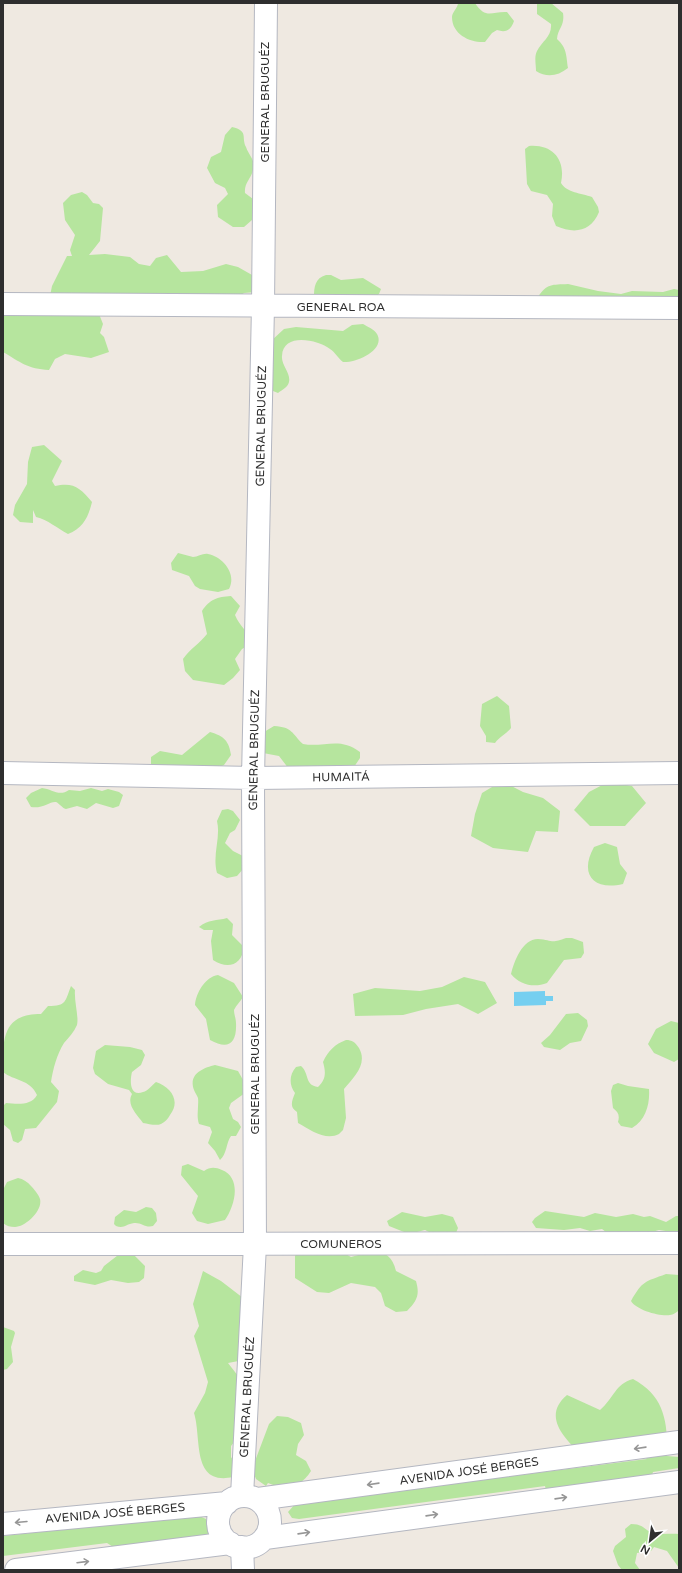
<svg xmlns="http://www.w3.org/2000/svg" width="682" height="1573" font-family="'Varela Round',sans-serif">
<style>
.green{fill:#b6e59e}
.water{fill:#75cff0}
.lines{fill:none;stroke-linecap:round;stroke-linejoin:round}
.street-casing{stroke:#b4b7c1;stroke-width:24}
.secondary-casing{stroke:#b4b7c1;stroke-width:24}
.street{stroke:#fff;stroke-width:22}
.secondary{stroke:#fff;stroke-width:22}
.oneway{stroke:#969696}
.labels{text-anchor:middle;stroke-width:4;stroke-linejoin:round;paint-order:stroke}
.street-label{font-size:12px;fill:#2e2e2e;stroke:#fff}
</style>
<rect width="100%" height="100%" fill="#efe9e1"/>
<path class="green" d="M 458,3 L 475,3 C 486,20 492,11 507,12 L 514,21 C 511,30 506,33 497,30 L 492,33 L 485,42 C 471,43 452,35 452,17 C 452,12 458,8 458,3 Z
M 537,3 L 551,3 L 563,13 C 565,26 558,28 557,39 C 567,48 566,55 568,68 C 558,76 547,78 536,71 C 536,64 534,57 537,51 C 542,41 552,37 551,24 L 537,14 Z
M 232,127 C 249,131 241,137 246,147 C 249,156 256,160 253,170 C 251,179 244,183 245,193 L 253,199 L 257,209 L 252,220 L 244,227 L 233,227 L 218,217 L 217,205 L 228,194 L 225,188 L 215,183 L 207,168 L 211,157 L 221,152 L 225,135 Z
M 529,146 C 553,144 566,160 561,183 C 567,193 581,193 592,197 L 598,207 L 599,212 C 591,232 574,234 556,226 L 552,216 L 553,204 L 547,195 L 531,191 L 527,184 L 525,149 Z
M 82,192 L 87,195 L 93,203 L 99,204 L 103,208 L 100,241 L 89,255 L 105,254 L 130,257 L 139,264 L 150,266 L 156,258 L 167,255 L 181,272 L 203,271 L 226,264 L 238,267 L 259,279 L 256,292 L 244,293 L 225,306 L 97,309 L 103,324 L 100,333 L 104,337 L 109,352 L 91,358 L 65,354 L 55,359 L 49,370 C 28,369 20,362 3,352 L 3,303 L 50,296 L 52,286 L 67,256 L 72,256 L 70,250 L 75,235 L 65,220 L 63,203 L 71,195 Z
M 326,275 L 331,275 L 341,280 L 363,278 L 381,289 L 379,294 L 375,297 L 314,297 C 314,287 315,278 326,275 Z
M 568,284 L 598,291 L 621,294 L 632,291 L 663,292 L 674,289 L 679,290 L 679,306 L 538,297 C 547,283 552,285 568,284 Z
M 363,324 C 368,327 374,329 377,334 C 386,350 356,363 343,362 C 338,358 335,352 330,349 C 318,340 283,332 282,356 C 281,365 291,373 289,382 C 288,387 282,390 278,393 L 273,391 L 269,386 L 271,341 L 284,329 L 296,327 L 343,331 L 352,325 Z
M 44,445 L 62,461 L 52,481 L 55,486 C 74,482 80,488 92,502 C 88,518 83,528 68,534 C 57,528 48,520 36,517 L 33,510 L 33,523 L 20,522 L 13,515 L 15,505 L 27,484 L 28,462 L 32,447 Z
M 178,553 C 183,554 188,556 193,557 C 198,557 203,553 208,554 C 223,557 237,574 229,589 L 218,592 L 200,589 L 195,586 L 189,576 L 172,570 L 171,563 Z
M 231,596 L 240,606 L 235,615 C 240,627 248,631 253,643 L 242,649 L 235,659 L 240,670 L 233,678 L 224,685 L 193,680 L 185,671 L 183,659 C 190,649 199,644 207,634 L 202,611 C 210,599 217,597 231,596 Z
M 497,696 L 509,706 L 511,728 C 506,734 500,736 495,743 L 486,742 L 486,736 L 480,726 L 482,704 Z
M 274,726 C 293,727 292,734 303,744 C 324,748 339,736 360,752 L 360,758 L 354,767 L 289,769 L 279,756 L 263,753 L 264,732 Z
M 210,732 C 224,736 229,741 231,755 L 224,765 L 213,770 L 151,768 L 151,757 L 160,751 L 182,755 Z
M 502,781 L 523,792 L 543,798 L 560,811 L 558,832 L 536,831 L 528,852 L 493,848 L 471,836 L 475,814 L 482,793 Z
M 608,782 L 632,786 L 646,803 L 625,826 L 590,826 L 574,810 L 589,792 Z
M 42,788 C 52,789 59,797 69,790 L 80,791 L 91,788 L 102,791 L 108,789 L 119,792 L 123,795 L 119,806 L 113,808 L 96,803 L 87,809 L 77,806 L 66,809 C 62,808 59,803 56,802 C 50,801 43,809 31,807 L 26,798 L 31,793 Z
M 228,809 L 233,811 L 240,820 L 235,830 L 230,833 L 225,843 L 233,851 L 243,856 L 244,868 L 237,876 L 227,878 L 217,873 C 212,855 221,838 217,821 L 222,810 Z
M 605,843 L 617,847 L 620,864 L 627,873 L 623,884 C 593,891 579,874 594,847 Z
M 227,918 L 233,924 L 232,935 L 244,947 C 242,965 228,970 213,960 L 211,941 L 213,930 L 204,930 L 199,927 C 208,919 217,921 227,918 Z
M 566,938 L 572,938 L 583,942 L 584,953 L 581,958 L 564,960 L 547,983 C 534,988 520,985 511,974 C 514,962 522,939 538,939 C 552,940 551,944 566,938 Z
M 218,975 L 234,983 L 243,997 C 241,1001 236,1005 234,1010 C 234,1014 236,1019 236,1023 C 237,1044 228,1050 210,1040 L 206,1019 L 195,1005 C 196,993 205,977 218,975 Z
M 464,977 L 485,982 L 497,1003 L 478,1014 L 458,1004 L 426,1009 L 403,1015 L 355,1016 L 353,994 L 375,988 L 420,991 L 442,987 Z
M 71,986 L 75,990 C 74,1001 79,1017 77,1025 C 74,1032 69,1037 64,1043 C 57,1054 53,1069 51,1082 L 59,1091 L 57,1102 L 36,1128 L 25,1129 L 22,1140 L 18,1143 L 13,1141 L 10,1130 L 3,1124 L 3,1106 L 6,1103 C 17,1104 31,1106 37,1095 C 30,1079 14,1081 3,1072 C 3,1041 1,1014 41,1014 L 48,1006 C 67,1006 65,1001 71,986 Z
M 578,1013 L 587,1020 L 588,1026 L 581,1041 L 570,1043 L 560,1050 L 544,1047 L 541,1043 L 550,1035 L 566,1014 Z
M 671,1021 L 679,1023 L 679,1059 L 674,1062 L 654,1053 L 648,1044 L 656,1029 Z
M 346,1040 C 352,1040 355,1042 359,1048 C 368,1064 354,1077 344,1089 L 346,1118 L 343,1130 L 339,1134 C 326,1141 310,1130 298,1123 L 297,1112 C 289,1107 292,1101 295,1093 C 289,1085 289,1075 296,1067 L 301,1066 C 310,1074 304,1085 318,1087 C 326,1079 326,1073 323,1062 C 328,1051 335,1044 346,1040 Z
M 105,1045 L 130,1047 L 142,1050 L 145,1055 L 141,1065 L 132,1072 C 130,1080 129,1097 143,1092 C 148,1091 152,1085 156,1082 C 171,1087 181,1101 170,1115 C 168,1119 165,1122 161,1124 C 156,1126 149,1124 143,1123 C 137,1114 126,1105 132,1094 L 129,1090 L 108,1084 L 95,1074 L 93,1068 L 96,1051 Z
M 215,1065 L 238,1071 L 247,1087 L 245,1093 L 231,1103 L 229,1108 L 233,1119 L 238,1122 L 241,1127 L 236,1136 L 231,1136 C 226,1143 227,1154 220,1160 L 215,1151 L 208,1143 L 212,1132 L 210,1127 L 199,1124 C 196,1115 199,1107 198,1098 C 197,1095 195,1093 194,1090 C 188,1074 203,1068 215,1065 Z
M 618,1083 L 628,1086 L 649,1089 C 650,1104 646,1120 632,1128 L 621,1126 L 618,1122 C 620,1115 618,1112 613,1108 L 611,1091 L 613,1085 Z
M 188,1164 L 204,1171 C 210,1167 215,1167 222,1170 C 242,1178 235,1206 225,1220 L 208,1224 L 197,1221 L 192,1213 L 198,1196 L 181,1175 L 182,1166 Z
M 18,1178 C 23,1179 28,1182 31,1186 C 34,1189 39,1195 40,1199 C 43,1211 25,1227 15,1227 C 10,1227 7,1226 3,1223 L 3,1190 L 7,1182 Z
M 146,1207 L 152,1208 L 156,1213 L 157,1221 L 153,1226 C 145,1228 141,1222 134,1223 C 126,1224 124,1229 116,1226 L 114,1224 L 115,1217 L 124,1210 L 136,1212 Z
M 545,1211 L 584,1217 L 595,1213 L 616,1217 L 633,1214 L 644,1217 L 650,1216 L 666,1222 L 676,1216 L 679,1216 L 679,1233 L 659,1230 L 648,1233 L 611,1236 L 602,1229 L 590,1231 L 580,1228 L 564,1230 L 536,1228 L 532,1222 L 535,1218 Z
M 402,1212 L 425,1217 L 442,1214 L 453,1217 L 458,1228 L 456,1233 L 435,1235 L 425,1230 L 409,1234 L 389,1226 L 387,1221 Z
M 322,1241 L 351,1257 C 371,1252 390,1245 396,1271 L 416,1281 C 420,1295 417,1301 407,1311 L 396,1312 L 385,1306 L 381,1293 L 375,1287 L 351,1283 L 329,1293 L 317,1292 L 295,1278 L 295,1256 L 301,1245 Z
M 122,1252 L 133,1254 L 145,1266 L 144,1278 L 139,1282 L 128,1283 L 111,1280 L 95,1285 L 74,1281 L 74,1276 L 83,1270 L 96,1273 L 101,1271 L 104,1266 Z
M 203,1271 L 221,1281 L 247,1301 L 249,1359 L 228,1363 L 242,1381 L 238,1437 L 231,1446 L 231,1457 L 237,1466 L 233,1477 C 191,1486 202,1439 194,1413 L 205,1393 L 208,1382 L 194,1336 L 199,1326 L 193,1304 Z
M 666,1274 L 679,1275 L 679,1310 C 677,1312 673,1315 670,1315 C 661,1317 636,1310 631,1301 C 643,1280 645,1282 666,1274 Z
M 3,1327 L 14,1331 L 15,1333 L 11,1347 L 13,1362 L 7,1369 L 3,1370 Z
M 633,1379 C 665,1396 668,1423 667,1456 L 679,1457 L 679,1468 L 653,1472 L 651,1478 L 546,1490 L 545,1486 L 299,1519 L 292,1518 L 288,1512 L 296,1503 L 647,1459 L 638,1453 L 582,1455 C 564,1438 542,1416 567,1395 L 600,1410 C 614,1398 615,1384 633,1379 Z
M 277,1416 L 288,1417 L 301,1423 L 304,1435 L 298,1444 L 296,1455 L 306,1461 L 311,1471 C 300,1488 286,1491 268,1483 L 266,1486 L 256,1479 L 252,1469 L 269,1424 Z
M 197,1515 L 206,1519 L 207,1523 L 215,1525 L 211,1536 L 118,1550 L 107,1543 L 3,1556 L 3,1536 Z
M 631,1524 C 645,1524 644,1531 654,1533 C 662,1535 670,1533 679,1534 L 679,1568 L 667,1551 L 654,1547 L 651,1551 L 637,1553 L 635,1563 L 640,1570 L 622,1570 L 618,1565 L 613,1551 L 615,1546 L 626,1537 L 625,1529 Z"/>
<path class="water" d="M 545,991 L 545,996 L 553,996 L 553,1001 L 546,1001 L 546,1005 L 514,1006 L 514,992 Z"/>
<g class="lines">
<defs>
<path id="street" d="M 3,304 L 679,308
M 3,773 L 253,778 L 679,773
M 3,1244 L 679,1243
M 242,1496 L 255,1245 L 253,778 L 263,306 L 266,3
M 242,1547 L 243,1570"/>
<path id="secondary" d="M218 1522a26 26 0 1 1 52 0a26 26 0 1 1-52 0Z
M 258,1499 L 679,1442
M 3,1524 L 227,1503
M 265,1538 L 679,1482
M 16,1570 L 230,1543"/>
</defs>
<use href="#street" class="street-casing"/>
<use href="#secondary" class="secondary-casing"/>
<use href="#street" class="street"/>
<use href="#secondary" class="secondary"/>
</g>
<defs><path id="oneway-shaft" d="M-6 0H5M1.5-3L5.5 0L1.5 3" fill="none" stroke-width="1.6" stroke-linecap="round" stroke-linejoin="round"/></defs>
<g class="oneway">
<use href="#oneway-shaft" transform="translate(640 1448) rotate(172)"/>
<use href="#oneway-shaft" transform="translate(373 1484) rotate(172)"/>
<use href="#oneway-shaft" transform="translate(561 1498) rotate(-8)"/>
<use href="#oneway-shaft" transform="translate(432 1515) rotate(-8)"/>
<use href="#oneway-shaft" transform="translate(21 1522) rotate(175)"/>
<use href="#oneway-shaft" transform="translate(304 1533) rotate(-8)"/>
<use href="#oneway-shaft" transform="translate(83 1562) rotate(-7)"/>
</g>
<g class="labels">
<g class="street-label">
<text transform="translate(265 102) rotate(-90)" y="4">GENERAL BRUGUÉZ</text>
<text x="341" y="311">GENERAL ROA</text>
<text transform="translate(261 426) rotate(-89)" y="4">GENERAL BRUGUÉZ</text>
<text transform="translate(254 750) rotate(-89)" y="4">GENERAL BRUGUÉZ</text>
<text transform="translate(341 777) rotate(-1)" y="4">HUMAITÁ</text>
<text transform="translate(255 1074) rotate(-90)" y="4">GENERAL BRUGUÉZ</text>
<text x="341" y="1248">COMUNEROS</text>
<text transform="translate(247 1397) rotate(-87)" y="4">GENERAL BRUGUÉZ</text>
<text transform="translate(469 1471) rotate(-8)" y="4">AVENIDA JOSÉ BERGES</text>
<text transform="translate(115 1513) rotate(-5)" y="4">AVENIDA JOSÉ BERGES</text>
</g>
</g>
<rect width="682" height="1573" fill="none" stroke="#2e2e2e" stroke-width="8"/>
<g transform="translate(650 1541) rotate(209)" stroke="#ffffff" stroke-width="3" paint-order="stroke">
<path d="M0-3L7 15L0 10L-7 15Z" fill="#2e2e2e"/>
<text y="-6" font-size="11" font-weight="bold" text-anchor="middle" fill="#2e2e2e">N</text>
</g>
</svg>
